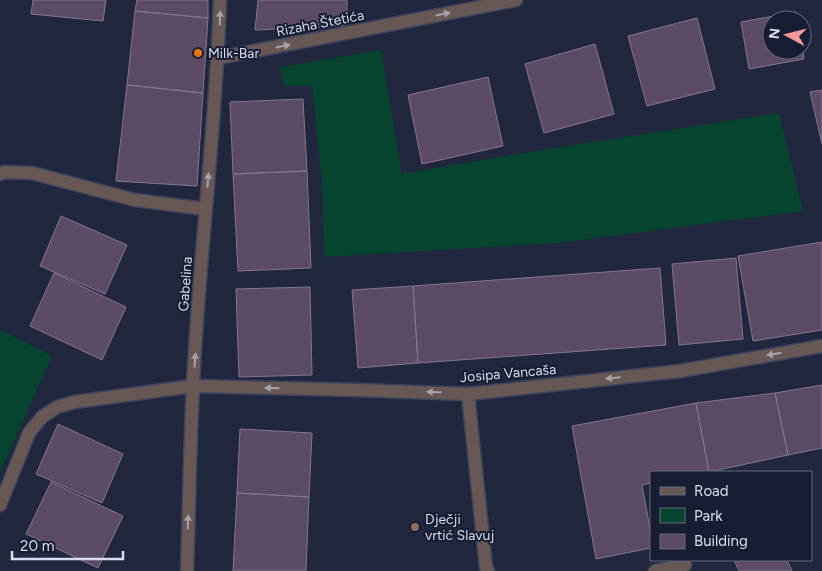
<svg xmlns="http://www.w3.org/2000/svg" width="822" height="571" font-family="Figtree,sans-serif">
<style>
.green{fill:#07442f}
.building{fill:#5b4b64;stroke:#877590}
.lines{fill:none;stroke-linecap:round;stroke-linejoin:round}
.service-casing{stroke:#3e445b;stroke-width:15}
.minor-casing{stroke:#3e445b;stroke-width:15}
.service{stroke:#675856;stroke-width:12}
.minor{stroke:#675856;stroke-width:12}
.oneway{fill:#a6a2aa}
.food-dot{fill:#e8710a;stroke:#171e34;stroke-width:2}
.education-dot{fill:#8d6e63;stroke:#171e34;stroke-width:2}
.labels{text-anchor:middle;stroke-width:4;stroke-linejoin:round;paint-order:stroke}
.street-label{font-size:14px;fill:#d9deee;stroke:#171e34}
.poi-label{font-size:14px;fill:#d9deee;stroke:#171e34;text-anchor:start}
</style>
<rect width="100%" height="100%" fill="#20273f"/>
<path class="green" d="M 381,50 L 402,174 L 517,154 L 779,113 L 803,211 L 558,243 L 324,257 L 322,181 L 312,86 L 284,86 L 280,67 Z
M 0,330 L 52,356 L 0,473 Z"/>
<path class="building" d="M 33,0 L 106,0 L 103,21 L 31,14 Z
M 137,0 L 208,0 L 208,18 L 135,11 Z
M 258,0 L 347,0 L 347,26 L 255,30 Z
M 135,11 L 208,18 L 203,93 L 127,85 Z
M 796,12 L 797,20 L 772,20 L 772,50 L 802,50 L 802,45 L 804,59 L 749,69 L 741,22 Z
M 697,18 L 715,89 L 647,106 L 628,36 Z
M 595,44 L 614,114 L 544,133 L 525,64 Z
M 488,77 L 503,146 L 422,164 L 408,95 Z
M 127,85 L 203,93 L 197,186 L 116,181 Z
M 822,90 L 822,144 L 810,92 Z
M 303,99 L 307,171 L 233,174 L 230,102 Z
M 307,171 L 311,268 L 238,271 L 233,174 Z
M 61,216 L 127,245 L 105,294 L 40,266 Z
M 822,242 L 822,330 L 753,341 L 738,256 Z
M 736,258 L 743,339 L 679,345 L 672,264 Z
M 660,268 L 666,345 L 418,363 L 413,286 Z
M 54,273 L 126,307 L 102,360 L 30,326 Z
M 413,286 L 418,363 L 358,368 L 352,290 Z
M 310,287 L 312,375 L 239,377 L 236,289 Z
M 822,385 L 822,448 L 788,455 L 775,393 Z
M 775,393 L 788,455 L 709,472 L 696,403 Z
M 696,403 L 709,472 L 651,472 L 651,483 L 642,485 L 651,534 L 651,548 L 596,559 L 572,426 Z
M 58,424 L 123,454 L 102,503 L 36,474 Z
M 240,429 L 312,433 L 309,497 L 237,493 Z
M 51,482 L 123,516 L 98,568 L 26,534 Z
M 237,493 L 309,497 L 306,571 L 233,571 Z
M 734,560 L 787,560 L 792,571 L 739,571 Z"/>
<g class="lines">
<defs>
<path id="service" d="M 0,174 L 4,172 L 32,173 L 135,200 L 205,209
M 468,394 L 486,567 L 488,571
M 0,505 L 29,433 L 42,417 L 57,407 L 75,402 L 193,386
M 655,571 L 685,565"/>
<path id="minor" d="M 218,58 L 516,0
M 193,386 L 356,390 L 468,394 L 680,371 L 822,346
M 187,571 C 189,509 190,447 193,385 C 199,257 216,129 220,0"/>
</defs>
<use href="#service" class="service-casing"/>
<use href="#minor" class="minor-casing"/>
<use href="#service" class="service"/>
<use href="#minor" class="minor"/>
</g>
<defs><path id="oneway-solid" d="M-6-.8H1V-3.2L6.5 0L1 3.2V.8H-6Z" transform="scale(1.25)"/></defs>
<g class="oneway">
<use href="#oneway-solid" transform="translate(443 14) rotate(-11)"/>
<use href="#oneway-solid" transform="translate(220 18) rotate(-88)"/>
<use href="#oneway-solid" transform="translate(283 46) rotate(-11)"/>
<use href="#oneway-solid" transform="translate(208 180) rotate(-85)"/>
<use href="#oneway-solid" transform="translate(774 354) rotate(170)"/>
<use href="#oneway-solid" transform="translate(195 360) rotate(-86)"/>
<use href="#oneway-solid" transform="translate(613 378) rotate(174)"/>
<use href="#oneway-solid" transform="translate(272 388) rotate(-179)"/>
<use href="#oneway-solid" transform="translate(434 392) rotate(-178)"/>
<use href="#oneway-solid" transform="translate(188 522) rotate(-88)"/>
</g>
<circle class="food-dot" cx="198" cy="53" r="5"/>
<circle class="education-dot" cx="415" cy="527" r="5"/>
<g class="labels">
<g class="street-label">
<text transform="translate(320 23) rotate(-11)" y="5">Rizaha Štetića</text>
<text transform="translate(185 284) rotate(-86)" y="5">Gabelina</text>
<text transform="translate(508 373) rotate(-5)" y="5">Josipa Vancaša</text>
</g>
<g class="poi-label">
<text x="208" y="58">Milk-Bar</text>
<text x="425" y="524">Dječji<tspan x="425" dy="16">vrtić Slavuj</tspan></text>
</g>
</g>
<rect x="650" y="471" width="162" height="90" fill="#171e34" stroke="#656b7e"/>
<rect x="660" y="487" width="25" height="8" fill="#675856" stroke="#656b7e"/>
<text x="694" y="496" font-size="15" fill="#d9deee">Road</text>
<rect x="660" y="508" width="25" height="15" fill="#07442f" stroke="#656b7e"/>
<text x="694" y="521" font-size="15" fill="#d9deee">Park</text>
<rect x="660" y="534" width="25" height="15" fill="#5b4b64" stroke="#656b7e"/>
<text x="694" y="546" font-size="15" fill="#d9deee">Building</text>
<g transform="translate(787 35) rotate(277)"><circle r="24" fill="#171e34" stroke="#656b7e"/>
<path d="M0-4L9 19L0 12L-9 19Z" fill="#f59b9b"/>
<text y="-8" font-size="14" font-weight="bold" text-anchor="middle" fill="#d9deee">N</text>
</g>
<path d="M12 551v8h111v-8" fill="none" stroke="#d9deee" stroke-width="2.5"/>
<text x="20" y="551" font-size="15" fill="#d9deee" stroke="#171e34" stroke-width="4" paint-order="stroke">20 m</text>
</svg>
